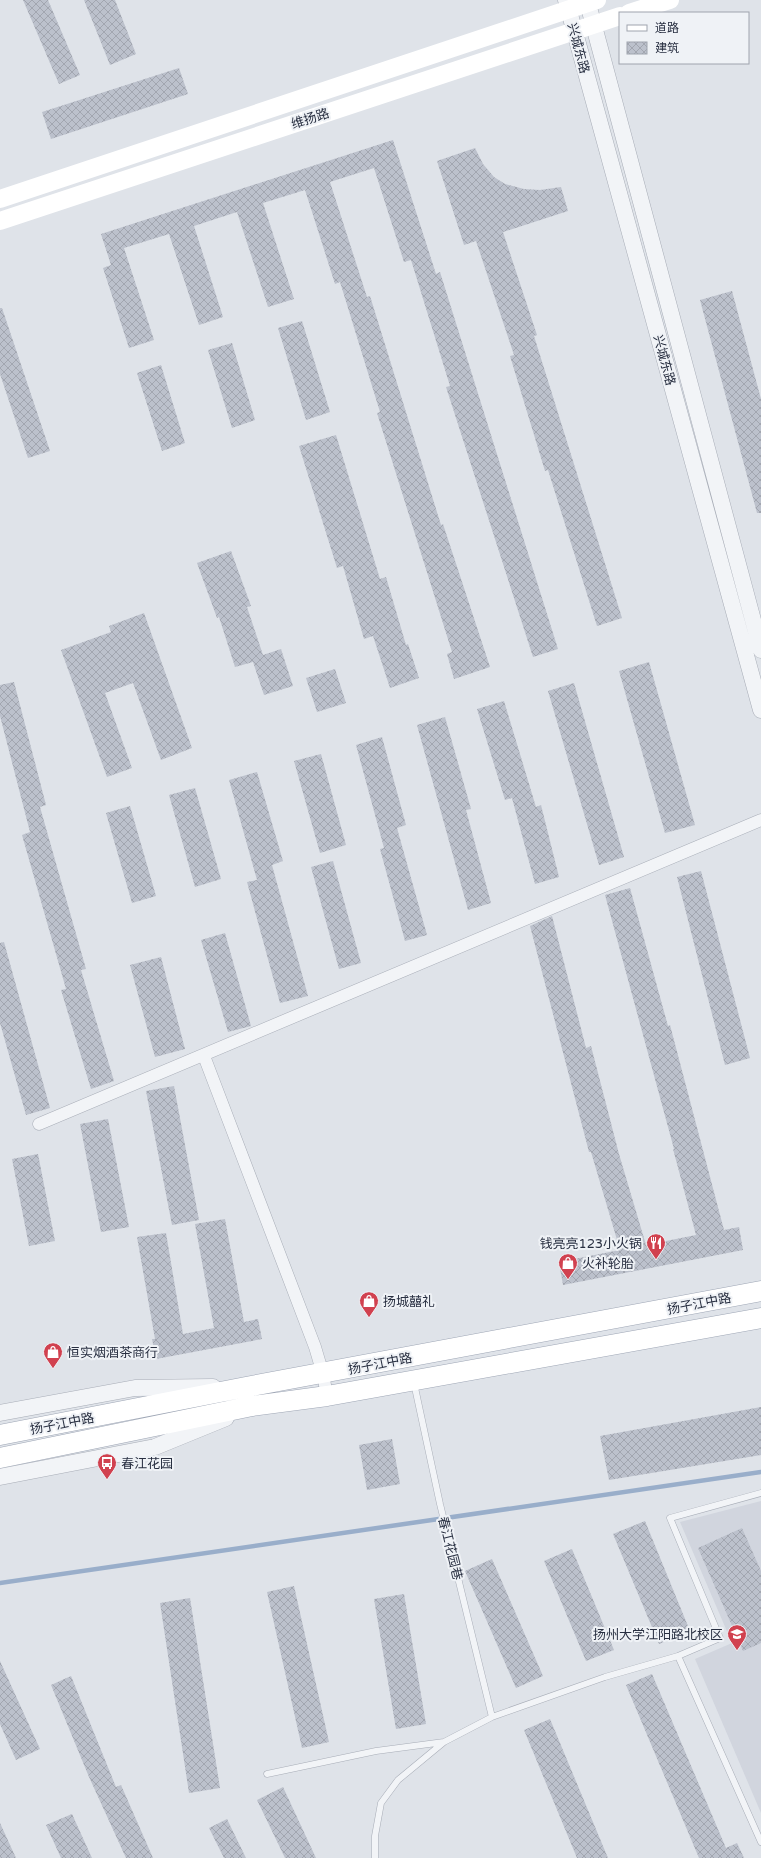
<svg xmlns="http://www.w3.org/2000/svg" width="761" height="1858" font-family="'Varela Round','Noto Sans SC',sans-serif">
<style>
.built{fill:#d1d5de}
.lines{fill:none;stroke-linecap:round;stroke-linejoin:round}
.stream{stroke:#99aeca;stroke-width:4.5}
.building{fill:url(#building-cross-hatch)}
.service-casing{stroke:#a8adb7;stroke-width:7}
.minor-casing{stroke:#a8adb7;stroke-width:13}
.tertiary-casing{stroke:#a8adb7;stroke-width:17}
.primary-casing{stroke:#9ea6b5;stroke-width:21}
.service{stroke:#f2f4f7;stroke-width:6}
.minor{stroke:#f2f4f7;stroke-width:12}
.tertiary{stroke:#f2f4f7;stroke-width:16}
.secondary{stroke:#fff;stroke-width:18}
.primary{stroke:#fff;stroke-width:20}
.labels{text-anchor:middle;stroke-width:4;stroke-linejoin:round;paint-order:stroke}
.street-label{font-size:13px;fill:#282f41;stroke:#eff2f6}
.poi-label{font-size:13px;fill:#282f41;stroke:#eff2f6;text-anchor:start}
</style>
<defs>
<pattern id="building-cross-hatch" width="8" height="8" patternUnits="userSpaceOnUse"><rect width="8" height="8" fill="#bcc1cc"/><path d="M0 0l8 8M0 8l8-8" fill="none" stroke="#a2a6b0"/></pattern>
</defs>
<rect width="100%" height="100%" fill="#dfe3e9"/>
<path class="built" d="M 761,1501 L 761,1813 L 695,1659 L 732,1643 L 680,1522 Z"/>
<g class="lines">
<path class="stream" d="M 0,1583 L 761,1472"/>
</g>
<path class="building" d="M 23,0 L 48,0 L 80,75 L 59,84 Z
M 84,0 L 115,0 L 136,54 L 110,65 Z
M 179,68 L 188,94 L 51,139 L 42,112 Z
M 393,140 L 436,274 L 440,272 L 558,649 L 533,657 L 446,387 L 450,386 L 411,260 L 404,262 L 374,168 L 330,182 L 367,297 L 370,296 L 441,525 L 443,524 L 490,667 L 454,679 L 447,654 L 452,652 L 377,413 L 380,412 L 340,282 L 335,284 L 305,190 L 263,203 L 294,299 L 268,307 L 237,212 L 194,226 L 223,317 L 199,325 L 169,234 L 124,248 L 154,340 L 129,348 L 103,268 L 111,265 L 101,234 Z
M 475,148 L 483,164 L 494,177 L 505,184 L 524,189 L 540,190 L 561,187 L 568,211 L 503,232 L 537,335 L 534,336 L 622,618 L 597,626 L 548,470 L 545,471 L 510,356 L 514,355 L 476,241 L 464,245 L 437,161 Z
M 732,291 L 761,399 L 761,513 L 757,513 L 700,300 Z
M 0,308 L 2,308 L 50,451 L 28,458 L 0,374 Z
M 302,321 L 330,412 L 306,420 L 278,328 Z
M 232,343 L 255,420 L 232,428 L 208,350 Z
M 161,365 L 185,443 L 162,451 L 137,373 Z
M 336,435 L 380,579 L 386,577 L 406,645 L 408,644 L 419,678 L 390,688 L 373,636 L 364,639 L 343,566 L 337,568 L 299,446 Z
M 231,551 L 251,606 L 247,607 L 263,655 L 281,649 L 293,686 L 264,695 L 253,662 L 235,667 L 219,617 L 217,618 L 197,563 Z
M 144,613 L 192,748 L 161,760 L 133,683 L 105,693 L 132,768 L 107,777 L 61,650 L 111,632 L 109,626 Z
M 649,662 L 695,825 L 665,833 L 619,671 Z
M 335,669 L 346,703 L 317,712 L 306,678 Z
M 14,682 L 46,805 L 40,807 L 86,969 L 81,970 L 114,1081 L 91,1089 L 61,990 L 66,989 L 22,835 L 30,832 L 0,716 L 0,685 Z
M 574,683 L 624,857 L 599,865 L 548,691 Z
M 504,701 L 536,807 L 541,805 L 559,877 L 535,884 L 512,798 L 505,800 L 477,709 Z
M 445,717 L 471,809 L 466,810 L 491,903 L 468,910 L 417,725 Z
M 382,737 L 406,825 L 397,828 L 427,935 L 405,941 L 380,849 L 384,848 L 356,745 Z
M 321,754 L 346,845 L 320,853 L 294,761 Z
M 257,772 L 283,861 L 272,865 L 308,996 L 280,1003 L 247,882 L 257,880 L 229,780 Z
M 195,788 L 221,879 L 195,887 L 169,795 Z
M 130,806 L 156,896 L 132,903 L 106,813 Z
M 333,861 L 361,963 L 339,969 L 311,867 Z
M 701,871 L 750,1058 L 725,1065 L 677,877 Z
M 630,888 L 668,1026 L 670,1025 L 724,1230 L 739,1227 L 743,1250 L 563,1285 L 559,1262 L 620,1250 L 591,1152 L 589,1152 L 530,926 L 552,916 L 586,1048 L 591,1046 L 619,1154 L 646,1245 L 696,1235 L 673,1149 L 674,1149 L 605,895 Z
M 225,933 L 251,1026 L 228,1032 L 201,940 Z
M 4,942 L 50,1108 L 26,1115 L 0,1023 L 0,943 Z
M 161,957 L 185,1049 L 155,1057 L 130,965 Z
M 174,1086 L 199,1220 L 172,1225 L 146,1091 Z
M 108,1119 L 129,1227 L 101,1232 L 80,1124 Z
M 38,1154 L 55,1241 L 29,1246 L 12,1159 Z
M 225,1219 L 244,1322 L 258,1319 L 262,1339 L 156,1359 L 152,1339 L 155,1339 L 137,1237 L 166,1233 L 183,1334 L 214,1328 L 195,1224 Z
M 761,1407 L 761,1455 L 609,1480 L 600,1436 Z
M 392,1439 L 400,1484 L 367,1490 L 359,1445 Z
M 645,1521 L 690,1631 L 659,1644 L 613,1534 Z
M 742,1528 L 761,1571 L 761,1643 L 743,1651 L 698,1548 Z
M 572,1549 L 614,1650 L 586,1661 L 544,1561 Z
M 492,1559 L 543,1676 L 516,1688 L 465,1571 Z
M 294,1586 L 329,1742 L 302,1748 L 267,1592 Z
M 404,1594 L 426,1724 L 396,1729 L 374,1599 Z
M 190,1598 L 220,1788 L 189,1793 L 160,1603 Z
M 0,1661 L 40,1749 L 16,1760 L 0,1724 Z
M 652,1674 L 726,1848 L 737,1843 L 744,1858 L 699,1858 L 626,1685 Z
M 71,1676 L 116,1787 L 121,1785 L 153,1858 L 126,1858 L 89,1777 L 51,1685 Z
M 550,1719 L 608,1858 L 577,1858 L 524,1730 Z
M 283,1787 L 316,1858 L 285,1858 L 257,1800 Z
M 72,1814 L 92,1858 L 61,1858 L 46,1825 Z
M 227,1819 L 246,1858 L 224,1858 L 209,1828 Z
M 0,1823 L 16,1858 L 0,1858 Z"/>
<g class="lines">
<defs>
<path id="service" d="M 414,1383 L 440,1504 L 492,1717
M 678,1656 L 720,1638 L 670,1518 L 761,1493
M 267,1774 L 376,1751 L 444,1742
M 375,1858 L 375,1836 L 381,1803 L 398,1780 L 444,1742 L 492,1717 L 605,1677 L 678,1656 L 761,1842"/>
<path id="minor" d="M 204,1056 L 315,1347 L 323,1374 L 327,1396
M 39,1124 L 761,820"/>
<path id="tertiary" d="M 566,0 L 761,710
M 587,0 L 761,650
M 0,1413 L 135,1388 L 213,1387
M 0,1477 L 155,1447 L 226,1418"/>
<path id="primary" d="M 0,1435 L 246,1387 L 761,1291
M 0,1458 L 252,1406 L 327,1396 L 761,1318"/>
</defs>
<use href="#service" class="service-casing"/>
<use href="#minor" class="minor-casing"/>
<use href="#tertiary" class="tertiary-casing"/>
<use href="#primary" class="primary-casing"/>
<use href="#service" class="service"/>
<use href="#minor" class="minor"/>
<use href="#tertiary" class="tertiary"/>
<path class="secondary" d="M 629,13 L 670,0
M 0,199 L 597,0
M 0,221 L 620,16"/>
<use href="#primary" class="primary"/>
</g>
<defs>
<symbol id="restaurant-pin" viewBox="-11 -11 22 30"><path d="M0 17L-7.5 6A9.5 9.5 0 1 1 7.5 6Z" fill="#d1414f" stroke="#eff2f6"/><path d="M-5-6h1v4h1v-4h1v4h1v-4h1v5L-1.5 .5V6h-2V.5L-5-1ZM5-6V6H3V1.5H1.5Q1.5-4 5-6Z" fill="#fff"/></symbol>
<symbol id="shop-pin" viewBox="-11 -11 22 30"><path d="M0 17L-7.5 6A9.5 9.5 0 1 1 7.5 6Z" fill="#d1414f" stroke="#eff2f6"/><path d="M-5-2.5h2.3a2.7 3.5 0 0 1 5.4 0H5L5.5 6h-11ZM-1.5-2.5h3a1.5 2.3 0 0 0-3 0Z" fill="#fff"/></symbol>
<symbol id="bus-pin" viewBox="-11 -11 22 30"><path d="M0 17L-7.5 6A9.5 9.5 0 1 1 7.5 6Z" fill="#d1414f" stroke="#eff2f6"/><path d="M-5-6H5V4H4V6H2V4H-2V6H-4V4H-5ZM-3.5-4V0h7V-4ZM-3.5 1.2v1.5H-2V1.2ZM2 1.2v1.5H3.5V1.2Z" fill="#fff"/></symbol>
<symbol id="university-pin" viewBox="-11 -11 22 30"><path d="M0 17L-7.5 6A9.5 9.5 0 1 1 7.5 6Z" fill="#d1414f" stroke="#eff2f6"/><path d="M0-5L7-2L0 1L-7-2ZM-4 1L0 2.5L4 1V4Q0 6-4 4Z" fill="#fff"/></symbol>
</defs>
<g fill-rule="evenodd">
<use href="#restaurant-pin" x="645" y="1232" width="22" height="30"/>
<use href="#shop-pin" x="557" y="1252" width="22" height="30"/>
<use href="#shop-pin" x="358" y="1290" width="22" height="30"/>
<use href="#shop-pin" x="42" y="1341" width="22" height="30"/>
<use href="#bus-pin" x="96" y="1452" width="22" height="30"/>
<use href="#university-pin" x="726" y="1623" width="22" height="30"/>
</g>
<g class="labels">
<g class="street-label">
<text transform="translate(579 48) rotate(75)" y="5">兴城东路</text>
<text transform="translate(310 118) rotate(-18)" y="5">维扬路</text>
<text transform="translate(665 360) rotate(75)" y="5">兴城东路</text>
<text transform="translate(699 1303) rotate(-11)" y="5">扬子江中路</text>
<text transform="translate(380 1363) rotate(-11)" y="5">扬子江中路</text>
<text transform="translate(62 1423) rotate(-11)" y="5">扬子江中路</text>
<text transform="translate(451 1548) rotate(76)" y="5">春江花园巷</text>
</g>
<g class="poi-label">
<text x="642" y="1248" text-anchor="end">钱亮亮123小火锅</text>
<text x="582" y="1268">火补轮胎</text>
<text x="383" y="1306">扬城囍礼</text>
<text x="67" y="1357">恒实烟酒茶商行</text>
<text x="121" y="1468">春江花园</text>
<text x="723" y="1639" text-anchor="end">扬州大学江阳路北校区</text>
</g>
</g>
<rect x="619" y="12" width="130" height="52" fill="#eff2f6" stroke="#9fa4ae"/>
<rect x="627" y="25" width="20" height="6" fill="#ffffff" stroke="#9fa4ae"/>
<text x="655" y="32" font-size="12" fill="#282f41">道路</text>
<rect x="627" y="42" width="20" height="12" fill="url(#building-cross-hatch)" stroke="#9fa4ae"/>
<text x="655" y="52" font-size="12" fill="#282f41">建筑</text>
</svg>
